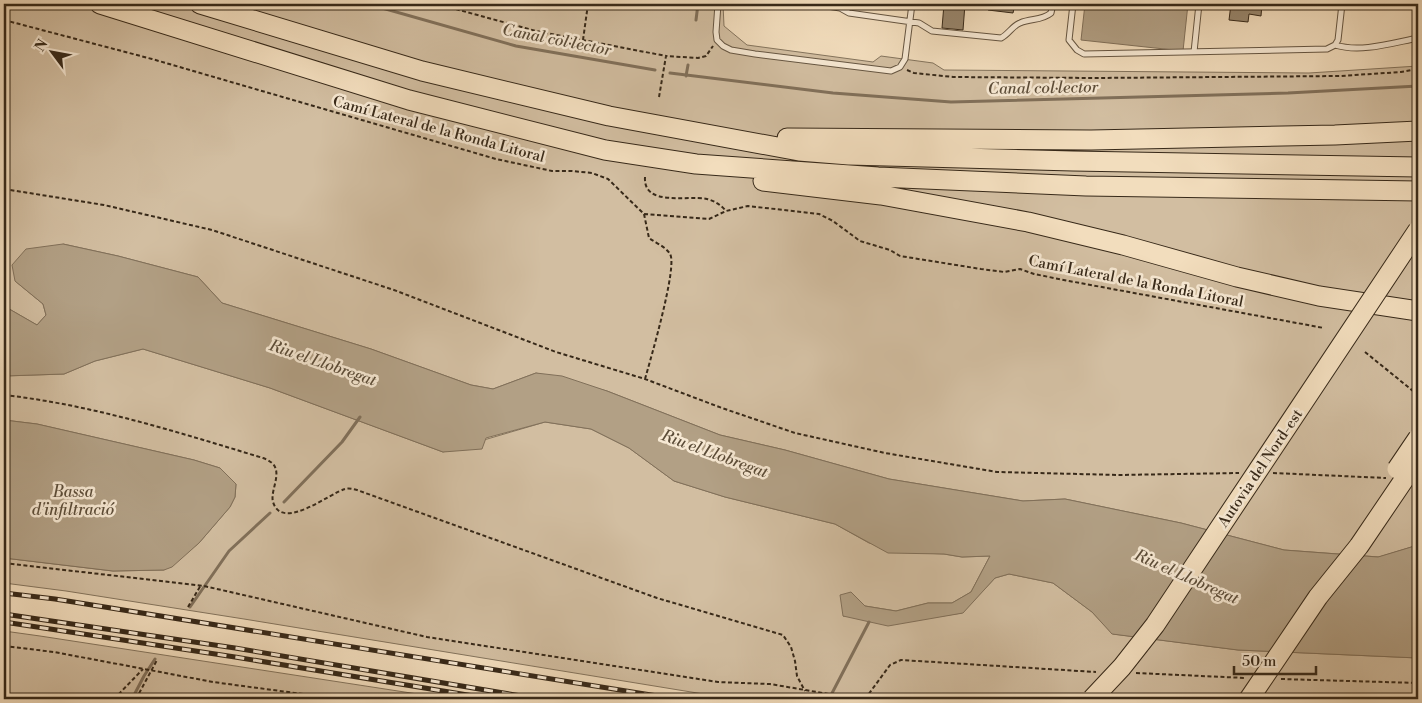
<svg xmlns="http://www.w3.org/2000/svg" width="1422" height="703" font-family="'Libre Bodoni',serif">
<style>
.green{fill:#d2bea1;stroke:#84745d}
.water{fill:#b2a085;stroke:#81705a}
.lines{fill:none;stroke-linecap:round;stroke-linejoin:round}
.stream{stroke:#81705a;stroke-width:3}
.building{fill:#98876e;stroke:#372919}
.lane-casing{stroke:#665642;stroke-width:7}
.highway-casing{stroke:#372919;stroke-width:21}
.path{stroke:#372919;stroke-width:2;stroke-dasharray:4 2.5;stroke-linecap:butt}
.lane{stroke:#f7e9d4;stroke-width:5}
.highway{stroke:#f2ddbd;stroke-width:19}
.rail-casing{stroke:#372919;stroke-width:5}
.rail{stroke:#f7e9d4;stroke-width:3;stroke-dasharray:9;stroke-linecap:butt}
.highway-bridge-casing{stroke:#372919;stroke-width:21;stroke-linecap:butt}
.highway-bridge{stroke:#f2ddbd;stroke-width:19}
.labels{text-anchor:middle;stroke-width:5;stroke-linejoin:round;paint-order:stroke}
.street-label{font-size:15px;fill:#372919;stroke:#f7e9d4}
.water-label{font-size:16px;font-style:italic;fill:#5c4d39;stroke:#f7e9d4}
</style>
<rect width="100%" height="100%" fill="#f2ddbd"/>
<filter id="stains"><feTurbulence type="fractalNoise" baseFrequency=".004" numOctaves="4"/><feColorMatrix values="0 0 0 0 .2 0 0 0 0 .09 0 0 0 0 .02 0 0 0 .5 -.17"/></filter>
<radialGradient id="worn" r=".72"><stop offset=".6" stop-color="#630" stop-opacity="0"/><stop offset="1" stop-color="#630" stop-opacity=".3"/></radialGradient>
<path class="green" d="M 4,4 L 723,4 L 724,26 L 747,45 L 873,62 L 881,56 L 933,63 L 944,70 L 1309,73 L 1418,66 L 1418,545 L 1379,557 L 1284,550 L 1181,523 L 1065,499 L 1023,501 L 889,479 L 785,450 L 720,435 L 607,391 L 536,373 L 493,389 L 471,385 L 371,349 L 222,303 L 198,277 L 118,256 L 63,244 L 15,281 L 43,304 L 46,315 L 37,325 L 4,306 Z
M 143,349 L 270,388 L 443,452 L 545,422 L 591,429 L 629,448 L 674,481 L 725,497 L 835,524 L 869,543 L 922,553 L 944,554 L 962,557 L 990,556 L 971,592 L 952,603 L 928,603 L 896,611 L 865,606 L 843,616 L 936,617 L 962,613 L 995,578 L 1009,574 L 1053,583 L 1092,612 L 1113,634 L 1238,650 L 1418,658 L 1418,699 L 734,699 L 244,619 L 66,591 L 4,583 L 4,558 L 113,571 L 164,570 L 199,543 L 230,507 L 235,497 L 236,484 L 220,468 L 194,460 L 37,424 L 4,420 L 4,376 L 64,374 L 95,361 Z
M 4,631 L 40,636 L 450,699 L 4,699 Z"/>
<path class="water" d="M 1085,4 L 1188,4 L 1183,51 L 1081,40 Z
M 63,244 L 118,256 L 198,277 L 222,303 L 371,349 L 471,385 L 493,389 L 536,373 L 562,376 L 607,391 L 720,435 L 785,450 L 889,479 L 1023,501 L 1065,499 L 1181,523 L 1284,550 L 1378,557 L 1418,545 L 1418,658 L 1238,650 L 1112,634 L 1092,612 L 1053,583 L 1009,574 L 995,578 L 963,613 L 888,626 L 843,616 L 840,595 L 851,592 L 865,606 L 896,611 L 928,603 L 952,603 L 971,592 L 990,556 L 962,557 L 944,554 L 888,553 L 835,524 L 725,497 L 674,481 L 629,448 L 591,429 L 545,422 L 486,438 L 482,449 L 443,452 L 270,388 L 143,349 L 95,361 L 64,374 L 4,376 L 4,306 L 37,325 L 46,315 L 43,304 L 15,281 L 12,265 L 26,249 Z
M 4,420 L 37,424 L 194,460 L 220,468 L 236,484 L 235,497 L 230,507 L 199,543 L 172,567 L 164,570 L 113,571 L 4,558 Z"/>
<g class="lines">
<path class="stream" d="M 368,4 L 516,46 L 655,70
M 696,20 L 698,4
M 670,73 L 833,93 L 951,102 L 1288,93 L 1418,86
M 686,76 L 688,65
M 284,502 L 342,442 L 360,417
M 190,607 L 229,551 L 270,513
M 132,699 L 144,676 L 155,659
M 829,699 L 869,622"/>
</g>
<path class="building" d="M 944,4 L 965,4 L 963,30 L 942,28 Z
M 989,4 L 1015,4 L 1013,13 L 988,10 Z
M 1231,4 L 1262,4 L 1261,16 L 1249,14 L 1248,22 L 1229,20 Z"/>
<g class="lines">
<defs>
<path id="lane" d="M 718,4 L 716,32 L 717,40 L 723,46 L 731,50 L 755,54 L 891,71 L 900,67 L 905,59 L 912,4
M 815,4 L 840,8 L 839,4
M 1073,4 L 1069,40 L 1077,50 L 1084,54 L 1327,49 L 1335,45
M 1342,4 L 1338,40 L 1335,45 C 1361,53 1392,43 1418,38
M 840,8 L 849,13 L 919,23 L 932,31 L 1001,38 C 1009,34 1012,26 1020,23 C 1032,18 1041,21 1051,13 L 1053,4
M 1194,52 L 1199,4"/>
<path id="highway" d="M 100,4 L 409,100 L 605,150 L 696,164 L 878,177 L 1086,186 L 1418,191
M 200,4 L 422,71 L 609,116 L 799,151 L 849,155 L 1073,161 L 1418,167
M 787,138 L 1091,140 L 1335,135 L 1418,131
M 763,181 L 881,195 L 1028,222 L 1123,245 L 1237,277 L 1319,296 L 1418,311"/>
</defs>
<use href="#lane" class="lane-casing"/>
<use href="#highway" class="highway-casing"/>
<path class="path" d="M 437,4 L 536,31 L 666,56
M 4,20 L 152,59 L 496,159 L 552,171 L 572,171 L 592,173 L 608,179 L 644,214 L 709,219 L 726,211 L 748,206 L 819,214 L 833,221 L 860,241 L 890,250 L 900,256 L 981,269 L 1004,272 L 1020,269 L 1034,274 L 1069,281 L 1324,328
M 583,40 L 588,4
M 907,70 L 914,73 L 953,77 L 1096,78 L 1340,76 L 1401,72 L 1418,69
M 659,97 L 666,56 L 698,58 L 706,56 L 713,46
M 645,177 C 643,207 687,195 707,199 C 715,201 721,205 726,211
M 4,189 L 104,205 L 212,230 L 394,290 L 556,352 L 645,379 L 722,408 L 795,433 L 885,453 L 997,472 L 1119,475 L 1239,473
M 644,214 L 649,238 C 656,243 666,247 670,254 C 678,266 650,361 645,379
M 1365,352 L 1418,395
M 4,395 C 93,405 177,432 263,458 C 266,459 270,461 273,464 C 282,474 270,491 273,502 C 282,532 330,493 345,489 C 349,488 353,489 357,490 L 657,598 L 783,635 L 791,647 L 795,661 L 797,676 L 805,691
M 1273,473 L 1386,478
M 4,563 L 204,586 L 427,637 L 718,682 L 770,684 L 858,699
M 188,607 L 201,585
M 4,646 L 54,652 L 213,682 L 340,699
M 1136,673 L 1246,678
M 1281,679 L 1418,683
M 114,699 L 143,669
M 136,699 L 157,660
M 865,699 L 890,665 L 901,660 L 1096,672"/>
<use href="#lane" class="lane"/>
<use href="#highway" class="highway"/>
<defs>
<path id="rail" d="M 4,593 L 55,599 L 676,699
M 4,614 L 235,648 L 539,699
M 4,622 L 235,657 L 492,699"/>
</defs>
<use href="#rail" class="rail-casing"/>
<use href="#rail" class="rail"/>
<defs>
<path id="highway-bridge" d="M 1397,469 L 1418,438
M 1092,699 L 1122,667 L 1155,625 L 1418,230
M 1249,699 L 1318,597 L 1359,546 L 1418,459"/>
</defs>
<use href="#highway-bridge" class="highway-bridge-casing"/>
<use href="#highway-bridge" class="highway-bridge"/>
</g>
<g class="labels">
<g class="street-label">
<text transform="translate(439 129) rotate(15)" y="5">Camí Lateral de la Ronda Litoral</text>
<text transform="translate(1136 281) rotate(11)" y="5">Camí Lateral de la Ronda Litoral</text>
<text transform="translate(1260 468) rotate(-56)" y="5">Autovia del Nord-est</text>
</g>
<g class="water-label">
<text transform="translate(557 39) rotate(11)" y="6">Canal col·lector</text>
<text transform="translate(1043 87) rotate(-1)" y="6">Canal col·lector</text>
<text transform="translate(323 362) rotate(19)" y="6">Riu el Llobregat</text>
<text transform="translate(715 453) rotate(20)" y="6">Riu el Llobregat</text>
<text x="73" y="497">Bassa<tspan x="73" dy="18">d'infiltració</tspan></text>
<text transform="translate(1187 576) rotate(24)" y="6">Riu el Llobregat</text>
</g>
</g>
<rect width="1422" height="703" fill="none" stroke="#f2ddbd" stroke-width="20"/>
<rect x="5" y="5" width="1412" height="693" fill="none" stroke="#372919" stroke-width="2.5"/>
<rect x="10" y="10" width="1402" height="683" fill="none" stroke="#372919"/>
<g transform="translate(52 52) rotate(302)" stroke="#f7e9d4" stroke-width="4" paint-order="stroke">
<path d="M0-4L9 19L0 12L-9 19Z" fill="#372919"/>
<text y="-8" font-size="14" font-weight="bold" text-anchor="middle" fill="#372919">N</text>
</g>
<path d="M1234 666v8h82v-8" fill="none" stroke="#372919" stroke-width="2.5"/>
<text x="1242" y="666" font-size="15" fill="#372919" stroke="#f7e9d4" stroke-width="4" paint-order="stroke">50 m</text>
<rect width="100%" height="100%" filter="url(#stains)"/>
<rect width="100%" height="100%" fill="url(#worn)"/>
</svg>
